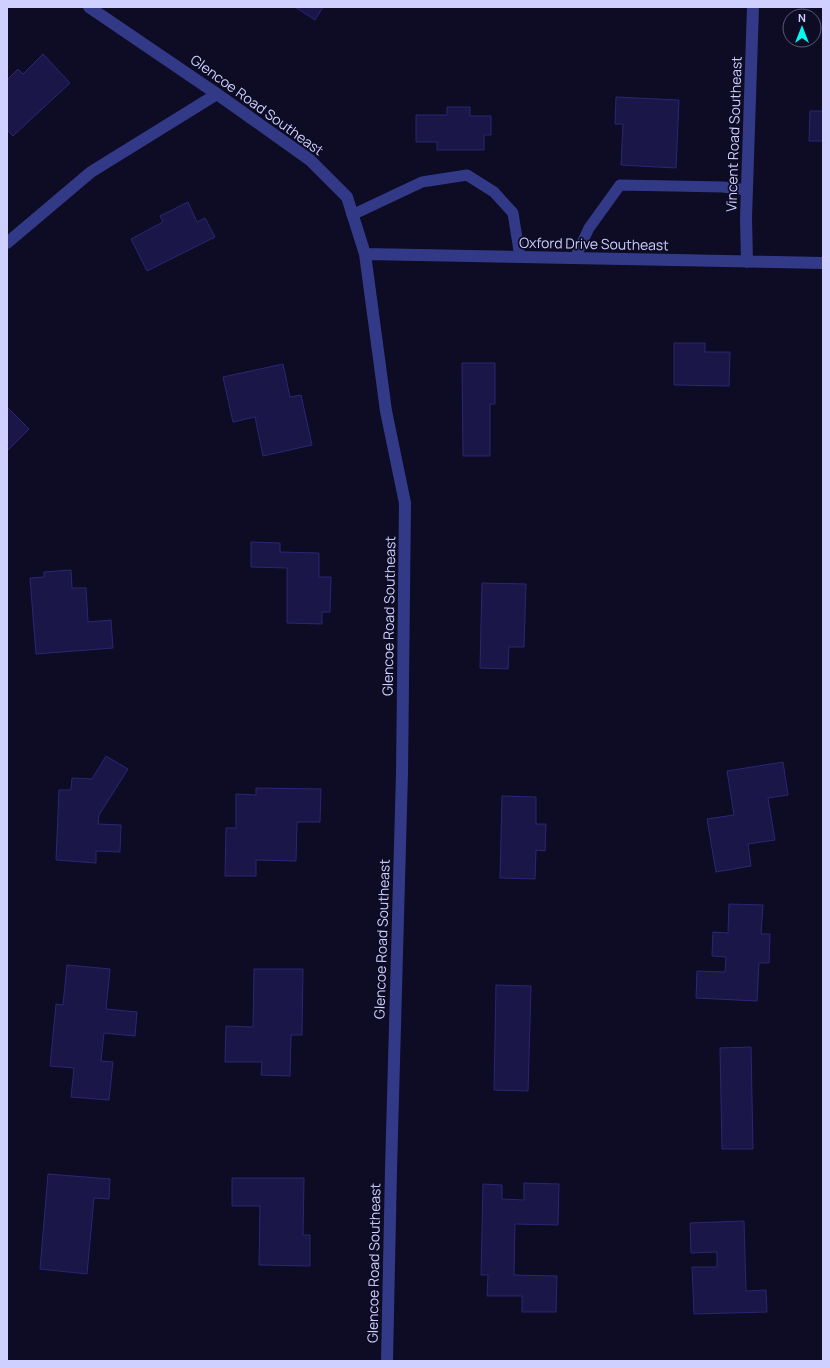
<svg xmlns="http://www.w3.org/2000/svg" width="830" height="1368" font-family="Manrope,sans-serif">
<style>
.building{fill:#1a1647;stroke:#2b2675}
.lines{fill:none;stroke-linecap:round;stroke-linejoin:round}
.lane{stroke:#323a88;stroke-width:11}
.street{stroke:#323a88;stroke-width:12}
.labels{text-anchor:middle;stroke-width:3.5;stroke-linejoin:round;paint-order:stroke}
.street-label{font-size:14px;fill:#cfd0ff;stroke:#0d0c24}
</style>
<rect width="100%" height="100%" fill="#0d0c24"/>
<path class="building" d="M 295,7 L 323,7 L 315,20 Z
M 43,54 L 70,83 L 13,136 L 7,130 L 7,80 L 18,69 L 23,74 Z
M 616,97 L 679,100 L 676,168 L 621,165 L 623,124 L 615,124 Z
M 447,107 L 470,107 L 470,116 L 491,116 L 491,135 L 484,135 L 484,150 L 437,150 L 437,142 L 416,142 L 416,115 L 447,115 Z
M 810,111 L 823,111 L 823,141 L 809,141 Z
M 188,202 L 197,222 L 205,218 L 215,237 L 147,271 L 131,239 L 163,222 L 160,216 Z
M 674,343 L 705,343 L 705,352 L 730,352 L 729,386 L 674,385 Z
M 462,363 L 495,363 L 495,404 L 490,404 L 490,456 L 463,456 Z
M 283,364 L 290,397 L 301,395 L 312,445 L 263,456 L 255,417 L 233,422 L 223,377 Z
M 7,407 L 29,429 L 7,451 Z
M 251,542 L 280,543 L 280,552 L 319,553 L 319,577 L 331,577 L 330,612 L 322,612 L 322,624 L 287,623 L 287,568 L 251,567 Z
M 71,570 L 72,588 L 86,588 L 88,622 L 111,620 L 113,648 L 36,654 L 30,578 L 44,577 L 44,572 Z
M 482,583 L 526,584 L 524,647 L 509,647 L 508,669 L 480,668 Z
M 106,756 L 128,769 L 99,815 L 98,824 L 121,825 L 120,852 L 96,851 L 96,863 L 56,860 L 59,790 L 71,790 L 72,778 L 92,779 Z
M 783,762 L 788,795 L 768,798 L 775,840 L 748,844 L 751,866 L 716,872 L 707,819 L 734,815 L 727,771 Z
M 256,788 L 321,789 L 320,822 L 297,822 L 296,861 L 256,860 L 256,876 L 225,876 L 226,828 L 236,828 L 236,794 L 256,795 Z
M 502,796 L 536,797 L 536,824 L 546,824 L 545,851 L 536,850 L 535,879 L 500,878 Z
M 729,904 L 763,905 L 761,934 L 770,934 L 769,963 L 759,963 L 757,1001 L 696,998 L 697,971 L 725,972 L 726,957 L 712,956 L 713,932 L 728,933 Z
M 67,965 L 110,969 L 106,1009 L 137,1012 L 135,1036 L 104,1033 L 101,1061 L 113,1062 L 109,1100 L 71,1097 L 74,1068 L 50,1066 L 56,1004 L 63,1005 Z
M 254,969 L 303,969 L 302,1035 L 291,1035 L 290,1076 L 261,1075 L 262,1062 L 225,1062 L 226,1026 L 253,1027 Z
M 496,985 L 531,986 L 528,1091 L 494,1090 Z
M 751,1047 L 753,1149 L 722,1149 L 720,1048 Z
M 48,1174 L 110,1179 L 109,1199 L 94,1198 L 87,1274 L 40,1269 Z
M 232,1178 L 304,1178 L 303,1235 L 310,1235 L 310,1266 L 259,1265 L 260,1206 L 232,1206 Z
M 524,1183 L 559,1184 L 558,1225 L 515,1224 L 514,1275 L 557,1276 L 556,1312 L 522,1312 L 522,1296 L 487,1296 L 488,1275 L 481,1275 L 483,1184 L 502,1185 L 502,1199 L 524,1200 Z
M 744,1221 L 746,1291 L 766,1290 L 767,1312 L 694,1314 L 692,1267 L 717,1267 L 717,1252 L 691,1253 L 690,1223 Z"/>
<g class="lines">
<path class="lane" d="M 352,215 L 422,182 L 467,175 L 494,192 L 513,213 L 520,257
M 575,258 L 589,228 L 620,185 L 723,187 L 747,190"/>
<path class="street" d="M 89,7 L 217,94 L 310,160 L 347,197 L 365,254 L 386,411 L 405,503 L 402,773 L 391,1170 L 387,1361
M 7,243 L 91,172 L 217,94
M 365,254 L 823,263
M 747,262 L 746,218 L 753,7"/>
</g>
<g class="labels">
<g class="street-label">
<text transform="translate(257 105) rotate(36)" y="5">Glencoe Road Southeast</text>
<text transform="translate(734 134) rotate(-88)" y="5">Vincent Road Southeast</text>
<text transform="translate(594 244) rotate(1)" y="5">Oxford Drive Southeast</text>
<text transform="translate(389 616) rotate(-89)" y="5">Glencoe Road Southeast</text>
<text transform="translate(382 939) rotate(-88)" y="5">Glencoe Road Southeast</text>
<text transform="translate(374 1263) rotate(-89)" y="5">Glencoe Road Southeast</text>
</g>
</g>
<rect width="830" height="1368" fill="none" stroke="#cfd0ff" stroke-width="16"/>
<g transform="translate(802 28)"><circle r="19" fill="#0d0c24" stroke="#5b5a7c"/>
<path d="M0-3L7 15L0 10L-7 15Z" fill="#00faf3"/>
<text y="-6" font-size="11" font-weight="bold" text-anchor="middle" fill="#cfd0ff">N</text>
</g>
</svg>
